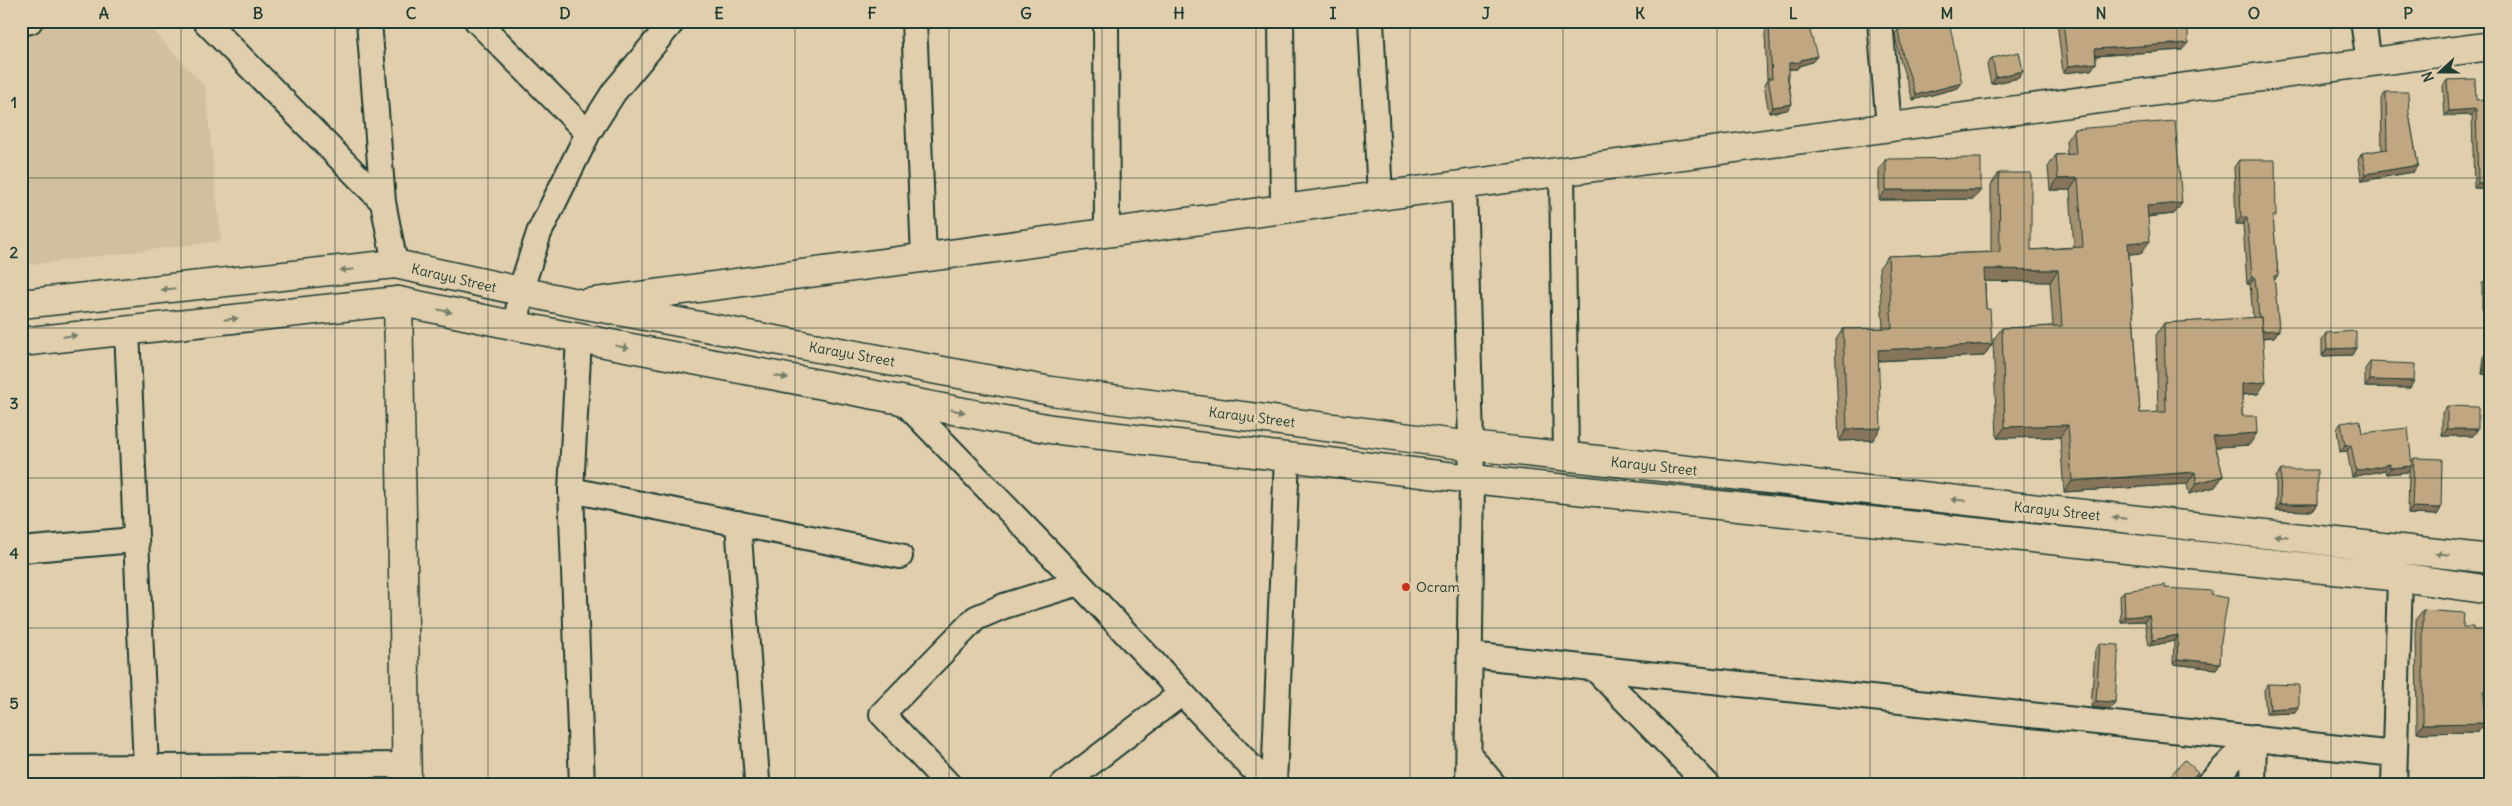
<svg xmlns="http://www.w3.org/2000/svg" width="2512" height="806" font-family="Delius,sans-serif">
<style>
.built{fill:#d2bf9d}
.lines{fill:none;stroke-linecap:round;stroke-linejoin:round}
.minor-casing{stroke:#1f3d34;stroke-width:28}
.tertiary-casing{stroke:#1f3d34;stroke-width:31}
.secondary-casing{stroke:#1f3d34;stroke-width:31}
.minor{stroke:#e0ceac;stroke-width:24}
.tertiary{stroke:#e0ceac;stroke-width:28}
.secondary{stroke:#e0ceac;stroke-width:28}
.wall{fill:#a5906f;stroke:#1f3d34}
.shaded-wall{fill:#86755a;stroke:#1f3d34}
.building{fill:#c0a781;stroke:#1f3d34}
.oneway{fill:#767e6a}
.grid{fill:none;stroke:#1f3d34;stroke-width:1;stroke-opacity:0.55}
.poi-dot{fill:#c8321e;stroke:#e0ceac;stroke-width:2}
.labels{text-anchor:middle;stroke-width:5;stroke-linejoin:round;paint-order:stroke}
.street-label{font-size:14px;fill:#1f3d34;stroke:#e0ceac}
.poi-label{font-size:14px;fill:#1f3d34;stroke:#e0ceac;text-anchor:start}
.neatline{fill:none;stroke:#1f3d34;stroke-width:2}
.grid-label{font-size:16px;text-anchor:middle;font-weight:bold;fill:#1f3d34}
</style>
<rect width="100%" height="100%" fill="#e0ceac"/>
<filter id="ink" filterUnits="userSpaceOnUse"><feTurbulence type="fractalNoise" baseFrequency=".02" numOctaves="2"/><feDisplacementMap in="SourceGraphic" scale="10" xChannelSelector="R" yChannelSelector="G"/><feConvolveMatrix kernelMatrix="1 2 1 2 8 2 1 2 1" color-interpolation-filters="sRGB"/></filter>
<g filter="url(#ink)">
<path class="built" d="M 21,21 L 144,21 L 205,87 L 221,241 L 21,266 Z"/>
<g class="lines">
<defs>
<path id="minor" d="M 205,21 L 383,202
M 369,21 L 383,202 L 395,264
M 477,21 L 588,133
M 914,21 L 924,257
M 1106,21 L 1107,233
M 1281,21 L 1283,209
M 1371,21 L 1380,196
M 1880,21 L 1889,127
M 2363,21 L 2369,62
M 21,23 L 30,21
M 1562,171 L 1566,456
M 1464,184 L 1472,479 L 1468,785
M 517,326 L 520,292 L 539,233 L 588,133 L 614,92 L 673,21
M 127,330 L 146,767
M 579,338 L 571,490 L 582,785
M 903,401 L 1079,583 L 1268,785
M 571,490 L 900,556
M 738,523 L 757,780
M 21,550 L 134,540
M 1470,655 L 2395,754
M 1596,670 L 1708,785
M 1469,755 L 1494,785
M 21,768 L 407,765
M 949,785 L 882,714 L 976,618 L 1004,606 L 1079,583
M 1062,785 L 1182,693
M 1274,785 L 1287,456
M 2207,785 L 2254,738
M 2253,785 L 2254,738
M 2394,785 L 2400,577"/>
<path id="tertiary" d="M 398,301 L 407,785
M 587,303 L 2491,46"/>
<path id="secondary" d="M 21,304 L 395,264 L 581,304 L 1051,391 L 1471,446 L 2491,559
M 21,342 L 398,301 L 517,326 L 1051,429 L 1472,479 L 2400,577 L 2491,590"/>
</defs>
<use href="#minor" class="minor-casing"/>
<use href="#tertiary" class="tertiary-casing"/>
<use href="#secondary" class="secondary-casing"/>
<use href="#minor" class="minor"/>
<use href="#tertiary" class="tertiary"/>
<use href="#secondary" class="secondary"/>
</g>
<path class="wall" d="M 2057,21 L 2188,21 L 2182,50 L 2096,56 L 2096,63 L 2091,70 L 2063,73 Z
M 1769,26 L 1817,56 L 1812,62 L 1799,66 L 1797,69 L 1789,69 L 1788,77 L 1792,104 L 1787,110 L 1769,113 L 1764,85 L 1767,80 L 1765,32 Z
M 1898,30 L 1958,88 L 1913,100 L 1900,60 L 1895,34 Z
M 1992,58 L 2023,71 L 2019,78 L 1991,84 L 1987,65 Z
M 2447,80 L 2476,100 L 2491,188 L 2474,188 L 2472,115 L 2445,116 L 2443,86 Z
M 2386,92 L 2409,114 L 2418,165 L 2413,172 L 2362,181 L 2358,160 L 2362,153 L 2382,150 L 2381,99 Z
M 2074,129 L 2182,203 L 2174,214 L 2148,217 L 2141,253 L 2129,254 L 2140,413 L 2158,413 L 2156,335 L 2164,323 L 2253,318 L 2250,284 L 2247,284 L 2243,224 L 2236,224 L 2234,167 L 2239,160 L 2273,220 L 2278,275 L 2274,281 L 2279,330 L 2274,337 L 2263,338 L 2258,394 L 2242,395 L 2242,416 L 2257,433 L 2249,445 L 2216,447 L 2223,476 L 2215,487 L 2189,494 L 2187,484 L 2064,492 L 2060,437 L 1997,438 L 1993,340 L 2002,328 L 2053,326 L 2050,282 L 1985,281 L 1986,309 L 1992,344 L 1984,356 L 1878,361 L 1873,440 L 1839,441 L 1835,341 L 1843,329 L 1883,328 L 1879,268 L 1888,256 L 1991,252 L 1991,185 L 1999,173 L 2031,250 L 2074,247 L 2070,190 L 2050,190 L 2048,167 L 2056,155 L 2067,154 L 2066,141 Z
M 1886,159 L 1974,199 L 1879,200 L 1879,169 Z
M 2485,280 L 2491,280 L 2491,322 L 2482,309 L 2482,284 Z
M 2326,333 L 2352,355 L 2322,356 L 2322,340 Z
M 2487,353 L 2491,354 L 2491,375 L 2482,374 L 2484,357 Z
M 2370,362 L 2410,388 L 2365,387 L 2365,369 Z
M 2447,406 L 2473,436 L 2442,436 L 2442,413 Z
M 2341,423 L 2362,433 L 2411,461 L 2414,458 L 2441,508 L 2437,515 L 2408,514 L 2409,470 L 2407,472 L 2386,474 L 2385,470 L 2352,477 L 2347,451 L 2340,452 L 2337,429 Z
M 2281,470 L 2317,504 L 2312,511 L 2276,510 L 2276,477 Z
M 2165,588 L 2211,595 L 2220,647 L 2220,663 L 2216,669 L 2173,664 L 2174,641 L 2149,646 L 2145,621 L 2121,622 L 2120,596 L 2124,591 Z
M 2423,610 L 2463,627 L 2473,630 L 2484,699 L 2478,732 L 2417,733 L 2416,619 Z
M 2100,644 L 2115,702 L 2110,709 L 2091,707 L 2095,650 Z
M 2268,684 L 2295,713 L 2266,714 L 2264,690 Z"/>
<path class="shaded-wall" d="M 1800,21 L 1847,21 L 1798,24 Z
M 2188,43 L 2182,50 L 2090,56 L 2095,49 Z
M 1817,56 L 1812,62 L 1799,66 L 1797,69 L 1785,69 L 1789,63 Z
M 2096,63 L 2091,70 L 2063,73 L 2068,66 Z
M 2023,71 L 2019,78 L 1991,84 L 1996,77 Z
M 1962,83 L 1958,88 L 1913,100 L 1916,95 Z
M 1792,104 L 1787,110 L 1769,113 L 1773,107 Z
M 2476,109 L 2472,115 L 2445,116 L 2449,111 Z
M 2418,165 L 2413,172 L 2362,181 L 2366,174 Z
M 2078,178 L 2070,190 L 2050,190 L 2058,179 Z
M 2491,182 L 2491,188 L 2474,188 L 2478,183 Z
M 1886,190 L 1981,190 L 1974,199 L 1879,200 Z
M 2182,203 L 2174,214 L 2139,217 L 2147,206 Z
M 2241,217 L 2247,217 L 2243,224 L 2236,224 Z
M 2150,241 L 2141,253 L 2120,255 L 2128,243 Z
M 1984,269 L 2058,270 L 2050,282 L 1976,281 Z
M 2252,277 L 2255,277 L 2250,284 L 2247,284 Z
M 2279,330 L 2274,337 L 2255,338 L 2260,331 Z
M 1992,344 L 1984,356 L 1870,361 L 1878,350 Z
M 2356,348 L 2352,355 L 2322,356 L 2327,349 Z
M 2484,370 L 2491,371 L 2491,375 L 2482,374 Z
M 2370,380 L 2414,381 L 2410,388 L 2365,387 Z
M 2266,382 L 2258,394 L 2234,395 L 2242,384 Z
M 2068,425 L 2060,437 L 1997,438 L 2005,427 Z
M 1881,428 L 1873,440 L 1839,441 L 1847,429 Z
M 2447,429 L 2478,429 L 2473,436 L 2442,436 Z
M 2257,433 L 2249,445 L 2205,448 L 2213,436 Z
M 2351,445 L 2347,451 L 2340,452 L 2345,446 Z
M 2390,464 L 2385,470 L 2352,477 L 2356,471 Z
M 2412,466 L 2407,472 L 2386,474 L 2390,468 Z
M 2195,472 L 2187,484 L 2064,492 L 2072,481 Z
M 2223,476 L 2215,487 L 2189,494 L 2197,483 Z
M 2280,504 L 2317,504 L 2312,511 L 2276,510 Z
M 2412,507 L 2441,508 L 2437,515 L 2408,514 Z
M 2149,615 L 2145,621 L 2121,622 L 2125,617 Z
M 2178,635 L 2174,641 L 2149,646 L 2153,640 Z
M 2177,659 L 2220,663 L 2216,669 L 2173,664 Z
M 2491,690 L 2491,699 L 2478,699 L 2484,691 Z
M 2096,701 L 2115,702 L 2110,709 L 2091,707 Z
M 2299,707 L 2295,713 L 2266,714 L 2270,709 Z
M 2485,723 L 2478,732 L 2417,733 L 2423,724 Z
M 2198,772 L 2193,779 L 2188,785 L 2186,785 Z"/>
<path class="building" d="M 1935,21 L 1949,21 L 1962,83 L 1916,95 L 1903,56 L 1898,30 Z
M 2063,21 L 2188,21 L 2188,43 L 2095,49 L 2096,63 L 2068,66 Z
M 1808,24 L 1817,56 L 1801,60 L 1801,62 L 1789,63 L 1789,74 L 1787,74 L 1792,104 L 1773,107 L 1768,78 L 1772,78 L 1769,26 Z
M 2019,52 L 2023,71 L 1996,77 L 1992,58 Z
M 2475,79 L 2476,100 L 2491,98 L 2491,182 L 2478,183 L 2476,109 L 2449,111 L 2447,80 Z
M 2386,92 L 2408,92 L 2409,114 L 2418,165 L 2366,174 L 2362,153 L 2387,149 Z
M 2175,121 L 2182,203 L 2147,206 L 2150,241 L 2128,243 L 2140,413 L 2166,412 L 2164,323 L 2261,317 L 2266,382 L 2242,384 L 2242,416 L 2256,416 L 2257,433 L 2213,436 L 2223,476 L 2197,483 L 2195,472 L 2072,481 L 2068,425 L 2005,427 L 2002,328 L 2062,326 L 2058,270 L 1984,269 L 1986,309 L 1990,309 L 1992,344 L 1878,350 L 1881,428 L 1847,429 L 1843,329 L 1892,328 L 1888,256 L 2000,252 L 1999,173 L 2031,173 L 2031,250 L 2083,247 L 2078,178 L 2058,179 L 2056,155 L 2076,154 L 2074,129 Z
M 1981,158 L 1981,190 L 1886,190 L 1886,159 Z
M 2239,160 L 2275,160 L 2276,216 L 2273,216 L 2278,275 L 2274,276 L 2279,330 L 2262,331 L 2261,317 L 2259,317 L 2255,277 L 2252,277 L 2247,217 L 2241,217 Z
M 2485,280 L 2491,280 L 2491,315 L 2485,306 Z
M 2356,331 L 2356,348 L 2327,349 L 2326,333 Z
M 2487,353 L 2491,354 L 2491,371 L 2484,370 Z
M 2370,362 L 2415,364 L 2414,381 L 2370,380 Z
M 2447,406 L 2478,407 L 2478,429 L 2447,429 Z
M 2360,420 L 2362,433 L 2408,428 L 2412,466 L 2390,468 L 2390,464 L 2356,471 L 2351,445 L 2345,446 L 2341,423 Z
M 2414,458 L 2442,459 L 2441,508 L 2412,507 Z
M 2281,470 L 2317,470 L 2317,504 L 2280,504 Z
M 2165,585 L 2165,588 L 2212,591 L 2211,595 L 2228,598 L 2220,647 L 2221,647 L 2220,663 L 2177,659 L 2178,635 L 2153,640 L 2149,615 L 2125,617 L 2124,591 Z
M 2423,610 L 2464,613 L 2463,627 L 2473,627 L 2473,630 L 2491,630 L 2491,690 L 2484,691 L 2485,723 L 2423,724 Z
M 2100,644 L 2119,645 L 2115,702 L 2096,701 Z
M 2268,684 L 2299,685 L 2299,707 L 2270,709 Z
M 2185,760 L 2198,772 L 2186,785 L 2161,785 Z
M 2350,783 L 2350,785 L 2315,784 Z"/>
<defs><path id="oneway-solid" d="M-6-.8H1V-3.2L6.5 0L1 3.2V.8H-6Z" transform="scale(1.25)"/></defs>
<g class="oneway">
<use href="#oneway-solid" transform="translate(347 270) rotate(174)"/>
<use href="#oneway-solid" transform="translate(168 289) rotate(174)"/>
<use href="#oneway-solid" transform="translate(445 311) rotate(12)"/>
<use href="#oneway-solid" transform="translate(231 319) rotate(-6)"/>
<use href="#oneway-solid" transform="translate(70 336) rotate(-6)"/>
<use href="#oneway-solid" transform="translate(622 347) rotate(11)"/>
<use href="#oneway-solid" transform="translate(781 377) rotate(11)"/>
<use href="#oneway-solid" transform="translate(958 411) rotate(11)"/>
<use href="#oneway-solid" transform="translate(1958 500) rotate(-174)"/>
<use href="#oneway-solid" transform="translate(2119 518) rotate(-174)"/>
<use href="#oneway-solid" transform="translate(2281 536) rotate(-174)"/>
<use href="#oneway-solid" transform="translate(2442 554) rotate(-174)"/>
</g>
</g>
<path class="grid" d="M 181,21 L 181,785M 335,21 L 335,785M 488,21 L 488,785M 642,21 L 642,785M 795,21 L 795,785M 949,21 L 949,785M 1102,21 L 1102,785M 1256,21 L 1256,785M 1410,21 L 1410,785M 1563,21 L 1563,785M 1717,21 L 1717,785M 1870,21 L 1870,785M 2024,21 L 2024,785M 2177,21 L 2177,785M 2331,21 L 2331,785M 21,178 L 2491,178M 21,328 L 2491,328M 21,478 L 2491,478M 21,628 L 2491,628"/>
<circle class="poi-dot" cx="1406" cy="587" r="5"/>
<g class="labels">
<g class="street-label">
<text transform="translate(454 278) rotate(13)" y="5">Karayu Street</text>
<text transform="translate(852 354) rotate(10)" y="5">Karayu Street</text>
<text transform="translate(1252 417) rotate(7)" y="5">Karayu Street</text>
<text transform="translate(1654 466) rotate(6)" y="5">Karayu Street</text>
<text transform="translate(2057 511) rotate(6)" y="5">Karayu Street</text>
</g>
<g class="poi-label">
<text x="1416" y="592">Ocram</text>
</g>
</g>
<rect width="2512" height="806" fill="none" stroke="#e0ceac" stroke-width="55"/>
<g transform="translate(2440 72) rotate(249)" stroke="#e0ceac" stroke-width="4" paint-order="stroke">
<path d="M0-4L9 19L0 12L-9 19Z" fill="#1f3d34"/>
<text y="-8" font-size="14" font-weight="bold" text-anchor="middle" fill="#1f3d34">N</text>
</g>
<rect x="28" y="28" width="2456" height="750" class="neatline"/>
<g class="grid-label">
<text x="104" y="19">A</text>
<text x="258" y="19">B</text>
<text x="411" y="19">C</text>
<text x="565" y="19">D</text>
<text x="719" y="19">E</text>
<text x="872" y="19">F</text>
<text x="1026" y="19">G</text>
<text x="1179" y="19">H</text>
<text x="1333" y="19">I</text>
<text x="1486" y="19">J</text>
<text x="1640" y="19">K</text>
<text x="1793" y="19">L</text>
<text x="1947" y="19">M</text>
<text x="2101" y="19">N</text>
<text x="2254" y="19">O</text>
<text x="2408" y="19">P</text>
<text x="14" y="108">1</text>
<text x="14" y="258">2</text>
<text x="14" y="409">3</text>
<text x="14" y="559">4</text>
<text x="14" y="709">5</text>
</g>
</svg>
